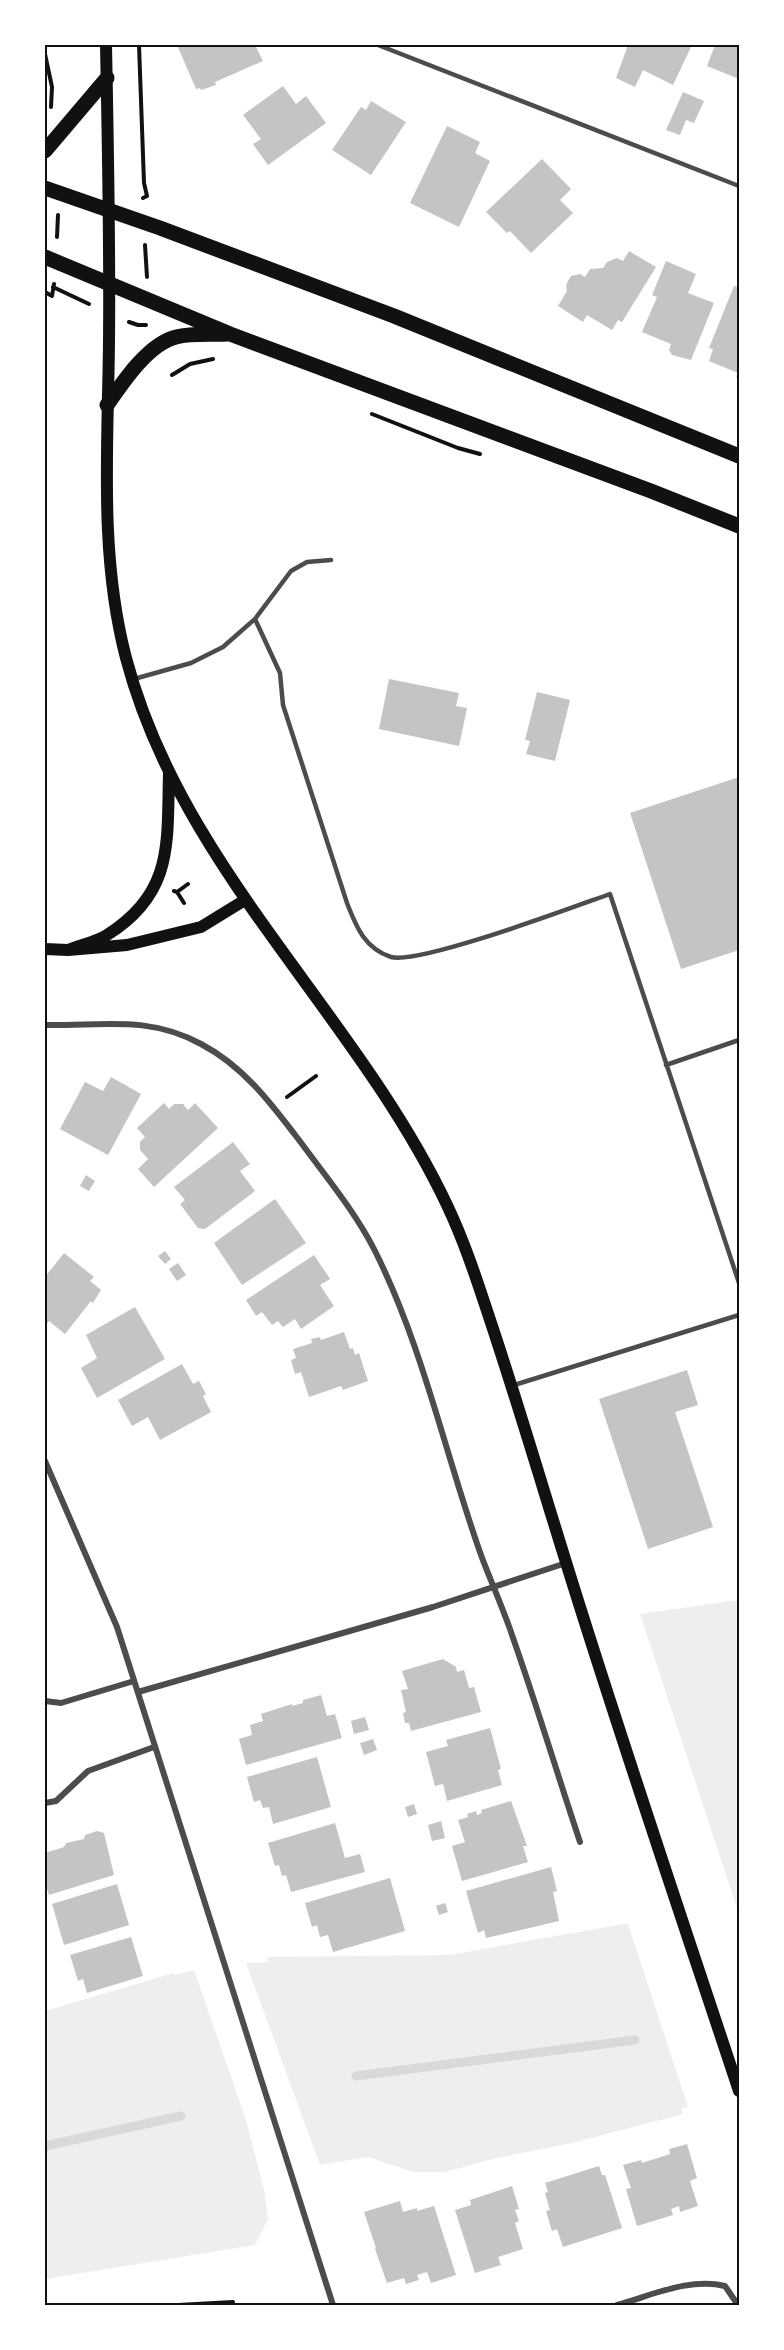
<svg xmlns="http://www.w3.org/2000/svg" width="784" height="2350" font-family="'Sofia Sans Condensed',sans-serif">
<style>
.green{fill:#eee}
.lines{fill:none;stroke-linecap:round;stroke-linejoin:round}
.stream{stroke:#d9d9d9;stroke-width:9}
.building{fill:#c4c4c4}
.path{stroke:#111;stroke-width:4}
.service{stroke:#4c4c4c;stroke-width:4.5}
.minor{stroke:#4c4c4c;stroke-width:6}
.secondary{stroke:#111;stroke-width:12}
.primary{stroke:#111;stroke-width:15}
.neatline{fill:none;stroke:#111;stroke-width:2}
</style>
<rect width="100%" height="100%" fill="#fff"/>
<path class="green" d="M 739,1600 L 739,1914 L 640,1614 Z
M 623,1924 L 628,1924 L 688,2107 L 681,2109 L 683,2114 L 572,2143 L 496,2158 L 445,2172 L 413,2172 L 368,2157 L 320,2165 L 246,1963 L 268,1962 L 267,1957 L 449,1955 Z
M 194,1970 L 246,2120 L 264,2190 L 268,2219 L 255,2245 L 45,2279 L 45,2008 L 49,2010 L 173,1973 L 174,1975 Z"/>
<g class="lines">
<path class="stream" d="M 356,2076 L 635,2040
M 45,2146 L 181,2116"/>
</g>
<path class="building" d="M 177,45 L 255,45 L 263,61 L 215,82 L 216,85 L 201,90 L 200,88 L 196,89 Z
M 628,45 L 692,45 L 673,85 L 643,70 L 635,87 L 616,78 Z
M 715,45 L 739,45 L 739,79 L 707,66 Z
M 283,86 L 296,104 L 306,96 L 326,123 L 268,165 L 253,144 L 261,139 L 243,115 Z
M 683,92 L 704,101 L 694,123 L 686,120 L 680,135 L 666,130 Z
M 371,101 L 406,122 L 371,175 L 332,150 L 361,107 L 366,110 Z
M 447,126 L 480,142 L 475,153 L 490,161 L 459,227 L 410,203 Z
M 542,159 L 571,189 L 560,200 L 573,213 L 531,253 L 510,231 L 507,233 L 486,212 Z
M 629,251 L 656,267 L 622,322 L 618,320 L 612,330 L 587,315 L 583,322 L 558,306 L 567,291 L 566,285 L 571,276 L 580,274 L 585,277 L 590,269 L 603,268 L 607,262 L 617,258 L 623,261 Z
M 666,261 L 696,274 L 688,293 L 714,303 L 691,360 L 672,355 L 669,350 L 671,344 L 642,332 L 657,297 L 652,295 Z
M 734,286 L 739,288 L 739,378 L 736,377 L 738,373 L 709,361 L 713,349 L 709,348 Z
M 389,679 L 459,693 L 456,706 L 467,708 L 459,746 L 379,729 Z
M 537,692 L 570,700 L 555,761 L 526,754 L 530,741 L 525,740 Z
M 739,777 L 739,950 L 681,969 L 630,813 Z
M 111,1077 L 141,1094 L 108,1155 L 60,1129 L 85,1082 L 103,1091 Z
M 164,1103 L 169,1109 L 174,1104 L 183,1104 L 188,1110 L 195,1103 L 218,1128 L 154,1187 L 138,1169 L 148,1159 L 140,1150 L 140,1142 L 145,1137 L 137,1128 Z
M 233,1142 L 250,1164 L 240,1171 L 255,1191 L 205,1229 L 198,1228 L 180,1204 L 185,1200 L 174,1187 Z
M 86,1175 L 95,1181 L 89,1191 L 80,1186 Z
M 275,1199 L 306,1243 L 242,1285 L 214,1243 Z
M 165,1251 L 171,1259 L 165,1264 L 158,1256 Z
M 64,1253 L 94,1277 L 90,1281 L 101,1290 L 93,1303 L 91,1301 L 65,1334 L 49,1321 L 45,1326 L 45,1277 Z
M 314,1255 L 330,1279 L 320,1285 L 334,1306 L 301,1329 L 295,1319 L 283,1327 L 278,1321 L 272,1325 L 262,1312 L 256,1316 L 246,1300 Z
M 178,1263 L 186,1275 L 177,1281 L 169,1269 Z
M 135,1307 L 165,1359 L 97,1398 L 81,1368 L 97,1358 L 86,1335 Z
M 344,1332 L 350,1349 L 353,1348 L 355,1355 L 359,1353 L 368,1381 L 343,1390 L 341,1386 L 309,1397 L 301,1372 L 295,1374 L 291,1360 L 296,1358 L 293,1349 L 312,1343 L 311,1339 L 320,1337 L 321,1340 Z
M 182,1364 L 193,1384 L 199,1381 L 206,1394 L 203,1396 L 211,1412 L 160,1440 L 148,1417 L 132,1426 L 118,1400 Z
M 687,1370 L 698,1405 L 675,1412 L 713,1527 L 648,1549 L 599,1399 Z
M 443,1659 L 456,1667 L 457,1672 L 464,1670 L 469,1688 L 474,1687 L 481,1712 L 411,1731 L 409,1723 L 405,1723 L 403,1713 L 406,1712 L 401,1690 L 408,1689 L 402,1671 Z
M 321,1695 L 327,1716 L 335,1714 L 342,1738 L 246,1765 L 239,1739 L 252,1735 L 250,1725 L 263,1721 L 261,1714 L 292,1704 L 292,1706 L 303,1703 L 303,1700 Z
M 365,1717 L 369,1730 L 354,1734 L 351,1721 Z
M 490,1728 L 501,1769 L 498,1770 L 502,1785 L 447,1801 L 443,1784 L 435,1786 L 426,1752 L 448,1746 L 446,1740 Z
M 373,1739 L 377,1750 L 364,1755 L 360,1743 Z
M 317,1757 L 331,1807 L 273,1824 L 269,1807 L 263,1808 L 260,1800 L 254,1802 L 247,1777 Z
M 511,1801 L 527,1846 L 523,1846 L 528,1862 L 462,1881 L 452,1846 L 465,1842 L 458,1820 L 468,1817 L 467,1814 L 476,1811 L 477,1815 L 482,1813 L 481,1810 Z
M 414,1804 L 417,1814 L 408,1817 L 405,1807 Z
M 441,1821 L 445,1838 L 432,1841 L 428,1825 Z
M 335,1823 L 345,1858 L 360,1854 L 365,1872 L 291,1892 L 286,1875 L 282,1876 L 279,1865 L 275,1866 L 268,1843 Z
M 97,1831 L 104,1833 L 114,1875 L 49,1895 L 45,1882 L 45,1853 L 64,1847 L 66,1843 L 84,1839 L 85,1835 Z
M 551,1867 L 557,1891 L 553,1892 L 559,1921 L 486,1938 L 484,1930 L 478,1933 L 466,1891 Z
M 390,1878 L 405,1931 L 333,1952 L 328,1935 L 320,1937 L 317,1925 L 312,1927 L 305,1903 Z
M 117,1884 L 129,1925 L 64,1945 L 52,1904 Z
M 445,1903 L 448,1912 L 439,1915 L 436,1906 Z
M 131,1937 L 143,1976 L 87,1993 L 83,1979 L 78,1981 L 70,1955 Z
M 687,2144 L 697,2178 L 690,2181 L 698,2206 L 680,2212 L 679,2206 L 671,2209 L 673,2215 L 637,2226 L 626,2189 L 631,2188 L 623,2165 L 641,2160 L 642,2163 L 670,2154 L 669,2149 Z
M 599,2166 L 602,2175 L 605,2175 L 622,2228 L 563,2247 L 557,2229 L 552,2231 L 546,2211 L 550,2210 L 545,2193 L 548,2192 L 545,2183 Z
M 512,2186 L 519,2209 L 515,2210 L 519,2221 L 515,2223 L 523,2249 L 498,2257 L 501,2265 L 475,2273 L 455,2210 L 471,2205 L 470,2200 Z
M 400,2201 L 403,2212 L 417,2208 L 417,2211 L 434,2206 L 456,2275 L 431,2283 L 427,2272 L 417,2275 L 419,2280 L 406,2284 L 404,2278 L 387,2283 L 375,2249 L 376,2248 L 364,2212 Z"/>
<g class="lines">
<path class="path" d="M 139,45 L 144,183 L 147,196 L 143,198
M 45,54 L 52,87 L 51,107
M 57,237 L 58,215
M 145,245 L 147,277
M 53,287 L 89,304
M 45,292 L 52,296 L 54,284
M 129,322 L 138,325 L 146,325
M 172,375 L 190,364 L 213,359
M 372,414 L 458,448 L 480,454
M 174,891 L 177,892 L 184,903
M 177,892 L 188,884
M 287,1097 L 316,1076
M 178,2305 L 233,2302"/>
<path class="service" d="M 378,45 L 739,186
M 255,619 L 280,673 L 283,705 L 347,903 C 356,926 364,948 391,957 C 419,965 573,907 610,894 L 739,1283
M 134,679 L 191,663 L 223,647 L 255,619 L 291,571 L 307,562 L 331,560
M 666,1065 L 739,1040
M 511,1386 L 739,1315"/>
<path class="minor" d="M 45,1025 C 102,1026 148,1015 201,1044 C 245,1067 273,1106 302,1144 C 327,1178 355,1212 374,1249 C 423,1346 445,1454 481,1555 C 491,1582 503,1608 512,1635 C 536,1703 557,1773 580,1842
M 45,1461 L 117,1627 L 333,2305
M 138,1692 L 433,1607 L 566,1563
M 45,1701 L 61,1703 L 134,1681
M 45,1803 L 56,1801 L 88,1771 L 154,1747
M 617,2305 C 650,2296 690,2277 725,2286 L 738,2305"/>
<path class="secondary" d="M 106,45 C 108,144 110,243 109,341 C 108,447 99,555 126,658 C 181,868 356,1013 447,1205 C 467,1247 481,1293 496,1338 C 520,1411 542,1485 565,1559 C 620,1737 680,1913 739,2091
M 45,949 L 68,950 L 127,945 L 201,927 L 245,900
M 68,950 C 80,945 96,942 107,935 C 174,893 167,843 169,773"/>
<path class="primary" d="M 45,151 L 107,78
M 45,188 L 160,228 L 394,316 L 739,456
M 45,257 L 230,334 L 651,491 L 739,526
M 107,405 C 123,382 148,344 176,337 C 192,333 211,335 227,334"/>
</g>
<rect width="784" height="2350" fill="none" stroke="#ffffff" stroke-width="93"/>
<rect x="46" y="46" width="692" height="2258" class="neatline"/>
</svg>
